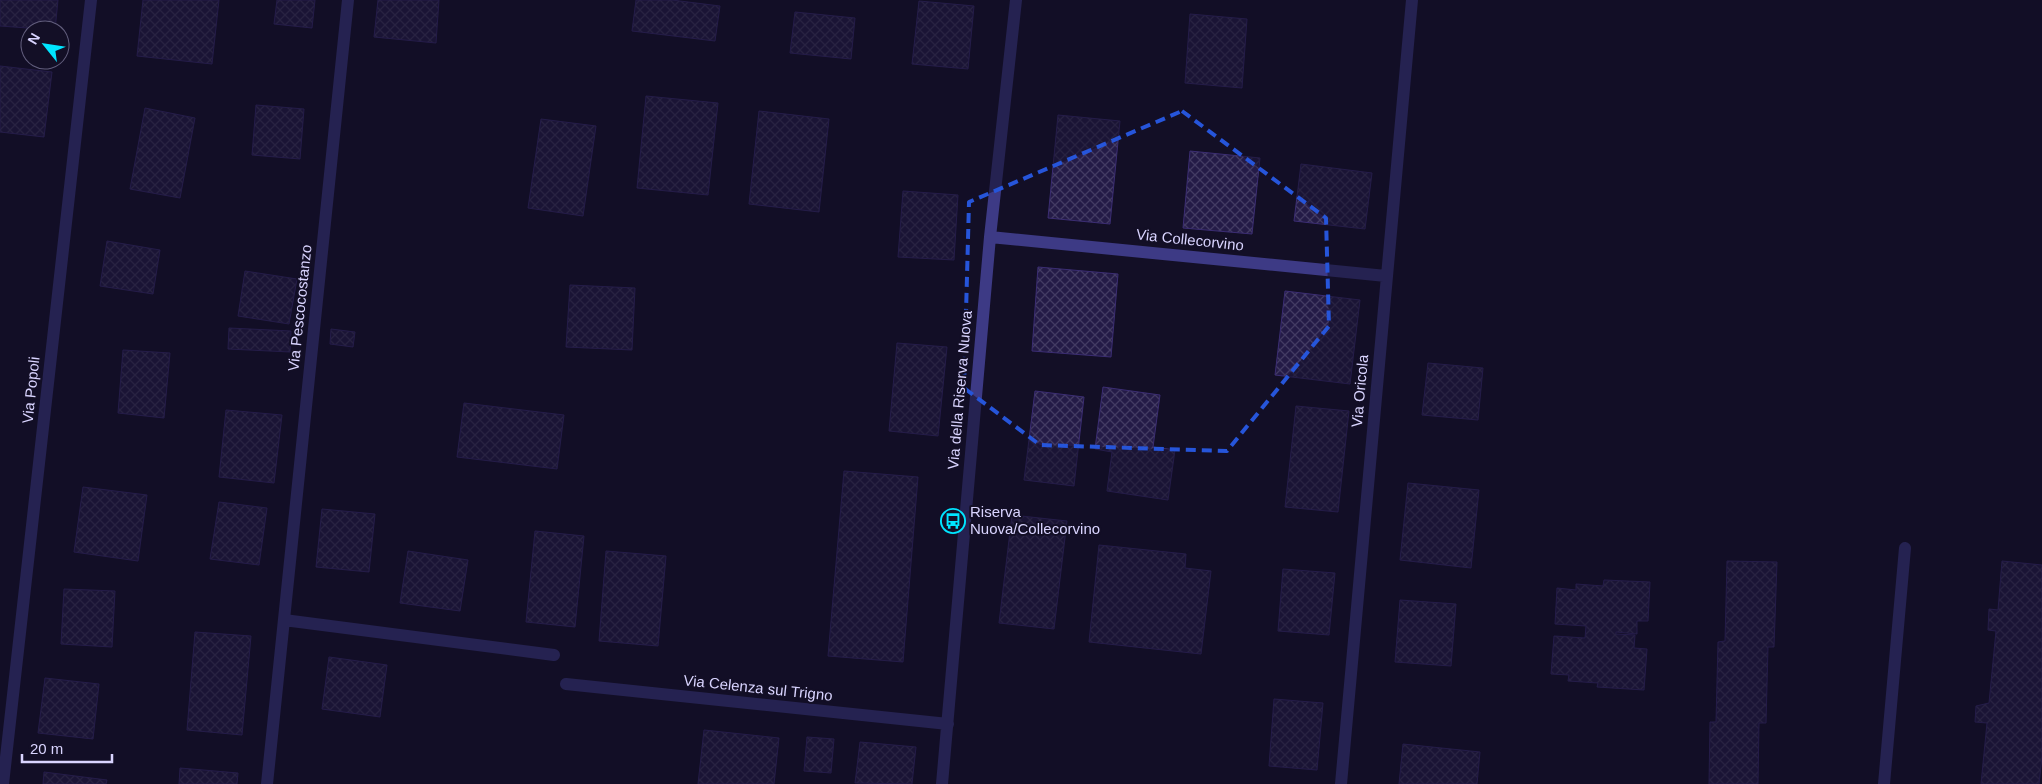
<svg xmlns="http://www.w3.org/2000/svg" width="2042" height="784" font-family="Helvetica,sans-serif">
<style>
.building{fill:url(#building-cross-hatch);stroke:#3b2d73}
.lines{fill:none;stroke-linecap:round;stroke-linejoin:round}
.minor{stroke:#3d3a85;stroke-width:12}
.marked{fill:none;stroke:#2655da;stroke-width:4;stroke-dasharray:10 6;stroke-linejoin:round}
.labels{text-anchor:middle;stroke-width:4;stroke-linejoin:round;paint-order:stroke}
.street-label{font-size:15px;fill:#d9d4ff;stroke:#130f26}
.poi-label{font-size:15px;fill:#d9d4ff;stroke:#130f26;text-anchor:start}
</style>
<defs>
<pattern id="building-cross-hatch" width="8" height="8" patternUnits="userSpaceOnUse" patternTransform="scale(1.25)"><rect width="8" height="8" fill="#241b47"/><path d="M0 0l8 8M0 8l8-8" fill="none" stroke="#433b63"/></pattern>
</defs>
<rect width="100%" height="100%" fill="#130f26"/>
<path class="building" d="M 0,0 L 58,0 L 55,30 L 0,26 Z
M 143,0 L 219,0 L 212,64 L 137,56 Z
M 277,0 L 315,0 L 312,28 L 274,24 Z
M 378,0 L 439,0 L 436,43 L 374,37 Z
M 636,0 L 672,0 L 720,6 L 715,41 L 632,31 Z
M 919,1 L 974,6 L 968,69 L 912,64 Z
M 795,12 L 855,18 L 851,59 L 790,53 Z
M 1190,14 L 1247,19 L 1242,88 L 1185,83 Z
M 0,66 L 52,72 L 44,137 L 0,132 Z
M 646,96 L 718,103 L 708,195 L 637,188 Z
M 256,105 L 304,109 L 300,159 L 252,155 Z
M 145,108 L 195,118 L 180,198 L 130,189 Z
M 759,111 L 829,119 L 819,212 L 749,204 Z
M 1058,115 L 1120,121 L 1110,224 L 1048,218 Z
M 541,119 L 596,126 L 583,216 L 528,208 Z
M 1190,151 L 1260,158 L 1252,234 L 1183,228 Z
M 1301,164 L 1372,173 L 1365,229 L 1294,221 Z
M 903,191 L 958,195 L 954,260 L 898,257 Z
M 107,241 L 160,250 L 153,294 L 100,286 Z
M 1038,267 L 1118,274 L 1111,357 L 1032,351 Z
M 245,271 L 297,279 L 289,324 L 238,316 Z
M 570,285 L 635,288 L 632,350 L 566,347 Z
M 1285,291 L 1360,300 L 1350,384 L 1275,375 Z
M 229,328 L 291,331 L 290,352 L 228,349 Z
M 331,329 L 355,332 L 353,347 L 330,344 Z
M 897,343 L 947,347 L 938,436 L 889,431 Z
M 123,350 L 170,353 L 164,418 L 118,413 Z
M 1428,363 L 1483,368 L 1478,420 L 1422,415 Z
M 1103,387 L 1160,395 L 1153,447 L 1175,450 L 1168,500 L 1107,491 L 1112,452 L 1095,449 Z
M 1035,391 L 1084,397 L 1074,486 L 1024,480 Z
M 464,403 L 564,415 L 557,469 L 457,457 Z
M 1296,406 L 1349,411 L 1338,512 L 1285,507 Z
M 226,410 L 282,415 L 274,483 L 219,477 Z
M 844,471 L 918,477 L 903,662 L 828,656 Z
M 1408,483 L 1479,490 L 1471,568 L 1400,560 Z
M 83,487 L 147,495 L 138,561 L 74,552 Z
M 219,502 L 267,508 L 259,565 L 210,559 Z
M 322,509 L 375,514 L 369,572 L 316,567 Z
M 1012,515 L 1067,521 L 1054,629 L 999,623 Z
M 535,531 L 584,536 L 575,627 L 526,622 Z
M 1099,545 L 1186,554 L 1185,568 L 1211,571 L 1201,654 L 1089,642 Z
M 408,551 L 468,560 L 460,611 L 400,603 Z
M 606,551 L 666,556 L 658,646 L 599,641 Z
M 1727,561 L 1777,562 L 1774,647 L 1768,647 L 1766,723 L 1759,723 L 1758,784 L 1709,784 L 1710,722 L 1716,722 L 1718,642 L 1725,641 Z
M 2002,561 L 2042,565 L 2042,757 L 2039,784 L 1981,784 L 1987,723 L 1975,722 L 1976,706 L 1989,703 L 1996,631 L 1988,630 L 1989,609 L 1998,610 Z
M 1283,569 L 1335,573 L 1329,635 L 1278,631 Z
M 1604,580 L 1650,582 L 1648,621 L 1637,621 L 1637,634 L 1616,632 L 1616,634 L 1635,635 L 1634,648 L 1647,649 L 1644,690 L 1597,687 L 1598,683 L 1568,681 L 1569,675 L 1551,674 L 1554,636 L 1585,638 L 1586,626 L 1555,624 L 1557,588 L 1576,590 L 1576,584 L 1603,586 Z
M 64,589 L 115,591 L 112,647 L 61,644 Z
M 1400,600 L 1456,604 L 1451,666 L 1395,662 Z
M 195,632 L 251,636 L 242,735 L 187,730 Z
M 329,657 L 387,665 L 380,717 L 322,709 Z
M 45,678 L 99,684 L 93,739 L 38,733 Z
M 1274,699 L 1323,703 L 1317,770 L 1269,766 Z
M 704,730 L 779,738 L 774,784 L 698,784 Z
M 807,737 L 834,739 L 831,773 L 804,771 Z
M 860,742 L 916,747 L 912,784 L 855,783 Z
M 1403,744 L 1480,752 L 1477,784 L 1399,784 Z
M 180,768 L 238,773 L 237,784 L 179,784 Z
M 44,772 L 107,780 L 106,784 L 43,784 Z"/>
<g class="lines">
<path class="minor" d="M 990,237 L 1386,276
M 284,620 L 554,655
M 566,684 L 948,724
M 3,784 L 91,0
M 267,784 L 348,0
M 942,784 L 990,237 L 1016,0
M 1341,784 L 1412,0
M 1884,784 L 1905,548"/>
</g>
<path d="M0 0H2042V784H0ZM 1182,111 L 1326,218 L 1329,326 L 1227,451 L 1040,445 L 964,388 L 969,202 Z" fill="#130f26" fill-opacity=".55" fill-rule="evenodd"/>
<path class="marked" d="M 1182,111 L 1326,218 L 1329,326 L 1227,451 L 1040,445 L 964,388 L 969,202 Z"/>
<defs>
<symbol id="bus-ring" viewBox="-11 -11 22 22"><circle r="9.5" fill="#130f26" stroke="#00e5ff" stroke-width="1.5"/><path d="M-5-6H5V4H4V6H2V4H-2V6H-4V4H-5ZM-3.5-4V0h7V-4ZM-3.5 1.2v1.5H-2V1.2ZM2 1.2v1.5H3.5V1.2Z" fill="#00e5ff"/></symbol>
</defs>
<g fill-rule="evenodd">
<use href="#bus-ring" x="939" y="507" width="28" height="28"/>
</g>
<g class="labels">
<g class="street-label">
<text transform="translate(1190 240) rotate(6)" y="5">Via Collecorvino</text>
<text transform="translate(300 308) rotate(-84)" y="5">Via Pescocostanzo</text>
<text transform="translate(31 390) rotate(-84)" y="5">Via Popoli</text>
<text transform="translate(960 390) rotate(-85)" y="5">Via della Riserva Nuova</text>
<text transform="translate(1360 391) rotate(-85)" y="5">Via Oricola</text>
<text transform="translate(758 688) rotate(6)" y="5">Via Celenza sul Trigno</text>
</g>
<g class="poi-label">
<text x="970" y="517">Riserva<tspan x="970" dy="17">Nuova/Collecorvino</tspan></text>
</g>
</g>
<g transform="translate(45 45) rotate(300)"><circle r="24" fill="#130f26" stroke="#625e7d"/>
<path d="M0-4L9 19L0 12L-9 19Z" fill="#00e5ff"/>
<text y="-8" font-size="14" font-weight="bold" text-anchor="middle" fill="#d9d4ff">N</text>
</g>
<path d="M22 754v8h90v-8" fill="none" stroke="#d9d4ff" stroke-width="2.5"/>
<text x="30" y="754" font-size="15" fill="#d9d4ff" stroke="#130f26" stroke-width="4" paint-order="stroke">20 m</text>
</svg>
